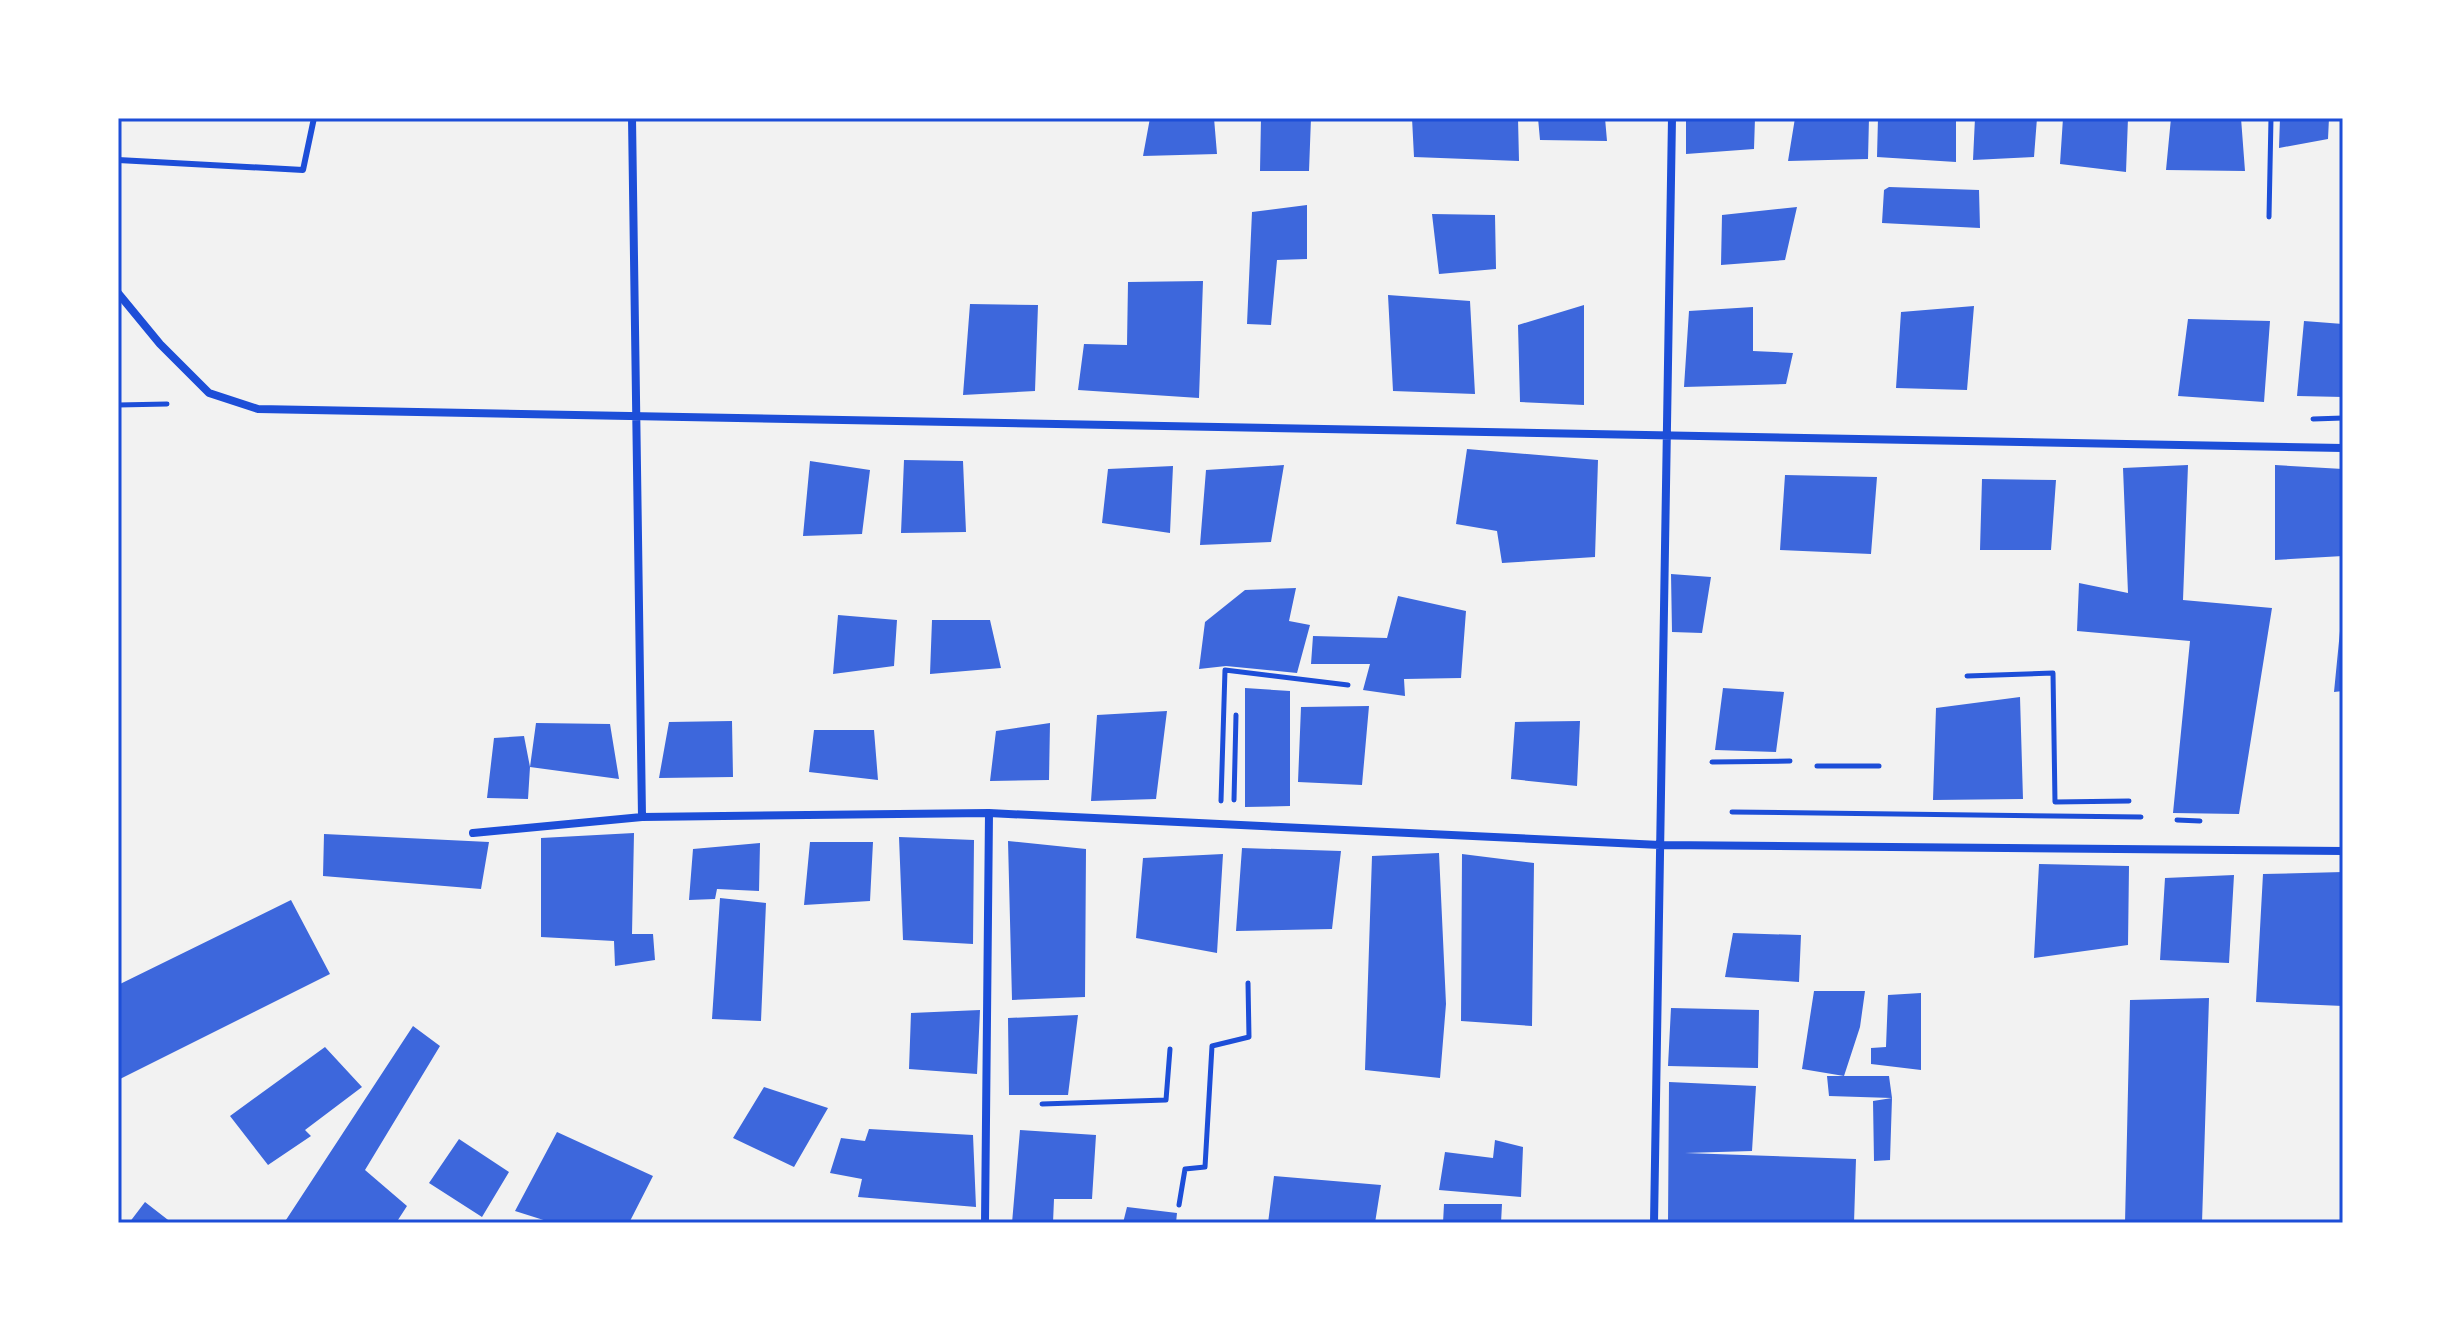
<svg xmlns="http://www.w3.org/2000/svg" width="2461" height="1341" font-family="'Noto Sans',sans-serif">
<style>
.building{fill:#3d67dc}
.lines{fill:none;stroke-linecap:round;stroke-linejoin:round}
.path{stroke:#1d4ed8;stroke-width:5}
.service{stroke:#1d4ed8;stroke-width:6}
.minor{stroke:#1d4ed8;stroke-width:8}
.neatline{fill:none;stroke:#1d4ed8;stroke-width:3}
</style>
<rect width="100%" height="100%" fill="#f2f2f2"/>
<path class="building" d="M 1150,118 L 1214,118 L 1217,154 L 1143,156 Z
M 1261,118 L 1311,118 L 1309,171 L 1260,171 Z
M 1412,118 L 1518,118 L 1519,161 L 1414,157 Z
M 1538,118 L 1605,118 L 1607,141 L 1540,140 Z
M 1686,118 L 1755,118 L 1754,149 L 1686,154 Z
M 1795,118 L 1869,118 L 1868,159 L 1788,161 Z
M 1878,118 L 1956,118 L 1956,162 L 1877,157 Z
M 1975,118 L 2037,118 L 2034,157 L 1973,160 Z
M 2063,118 L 2128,118 L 2126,172 L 2060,164 Z
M 2171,118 L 2241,118 L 2245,171 L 2166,170 Z
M 2280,118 L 2329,118 L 2328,139 L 2279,148 Z
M 1889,187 L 1979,190 L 1980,228 L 1882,223 L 1884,190 Z
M 1307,205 L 1307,259 L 1277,260 L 1271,325 L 1247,324 L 1252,212 Z
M 1797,207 L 1785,260 L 1721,265 L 1722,215 Z
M 1432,214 L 1495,215 L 1496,269 L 1439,274 Z
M 1203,281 L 1199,398 L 1078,390 L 1084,344 L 1127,345 L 1128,282 Z
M 1388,295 L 1470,301 L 1475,394 L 1393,391 Z
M 970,304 L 1038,305 L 1035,391 L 963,395 Z
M 1584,305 L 1584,405 L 1520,402 L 1518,325 Z
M 1974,306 L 1967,390 L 1896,388 L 1901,312 Z
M 1753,307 L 1753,351 L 1793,353 L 1786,384 L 1684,387 L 1689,311 Z
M 2188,319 L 2270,321 L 2264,402 L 2178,396 Z
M 2304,321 L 2343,324 L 2343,397 L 2297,396 Z
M 1467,449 L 1598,460 L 1595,557 L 1502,563 L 1497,531 L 1456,524 Z
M 904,460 L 963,461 L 966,532 L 901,533 Z
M 810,461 L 870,470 L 862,534 L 803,536 Z
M 1284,465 L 1271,542 L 1200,545 L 1206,470 Z
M 2188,465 L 2183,600 L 2272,608 L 2239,814 L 2173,813 L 2190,641 L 2077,631 L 2079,583 L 2128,593 L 2123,468 Z
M 2275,465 L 2343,469 L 2343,556 L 2275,560 Z
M 1173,466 L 1170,533 L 1102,523 L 1108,469 Z
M 1785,475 L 1877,477 L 1871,554 L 1780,550 Z
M 1982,479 L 2056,480 L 2051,550 L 1980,550 Z
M 1671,574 L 1711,577 L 1702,633 L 1672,632 Z
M 1296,588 L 1289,621 L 1310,625 L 1297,673 L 1226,666 L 1199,669 L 1205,622 L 1245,590 Z
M 1398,596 L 1466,611 L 1461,678 L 1404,679 L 1405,696 L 1363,690 L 1370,664 L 1311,664 L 1313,636 L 1387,638 Z
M 838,615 L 897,620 L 894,666 L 833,674 Z
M 932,620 L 990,620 L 1001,668 L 930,674 Z
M 2340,631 L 2343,631 L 2343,691 L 2334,692 Z
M 1245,688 L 1290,691 L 1290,806 L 1245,807 Z
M 1723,688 L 1784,692 L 1776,752 L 1715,750 Z
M 2020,697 L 2023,799 L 1933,800 L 1936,708 Z
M 1369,706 L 1362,785 L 1298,782 L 1301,707 Z
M 1167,711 L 1156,799 L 1091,801 L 1097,715 Z
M 732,721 L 733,777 L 659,778 L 669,722 Z
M 1580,721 L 1577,786 L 1511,779 L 1515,722 Z
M 536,723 L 610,724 L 619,779 L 530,767 L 528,799 L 487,798 L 494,738 L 524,736 L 530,767 Z
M 1050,723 L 1049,780 L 990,781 L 996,731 Z
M 814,730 L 874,730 L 878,780 L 809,772 Z
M 634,833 L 632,934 L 653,934 L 655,960 L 615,966 L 614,941 L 541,937 L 541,838 Z
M 324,834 L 489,842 L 481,889 L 323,876 Z
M 899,837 L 974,840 L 973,944 L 903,940 Z
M 1008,841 L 1086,849 L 1085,997 L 1012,1000 Z
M 810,842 L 873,842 L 870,901 L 804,905 Z
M 760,843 L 759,891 L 717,889 L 715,899 L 689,900 L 693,849 Z
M 1242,848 L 1341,851 L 1332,929 L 1236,931 Z
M 1439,853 L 1446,1004 L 1440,1078 L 1365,1070 L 1372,856 Z
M 1223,854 L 1217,953 L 1136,938 L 1143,858 Z
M 1462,854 L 1534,863 L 1532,1026 L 1461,1021 Z
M 2039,864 L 2129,866 L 2128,945 L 2034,958 Z
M 2343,872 L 2343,1006 L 2256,1002 L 2263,874 Z
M 2234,875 L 2229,963 L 2160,960 L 2165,878 Z
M 720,898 L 766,903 L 761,1021 L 712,1019 Z
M 291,900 L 330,974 L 118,1080 L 118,985 Z
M 1733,933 L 1801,935 L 1799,982 L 1725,977 Z
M 1814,991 L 1865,991 L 1860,1027 L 1844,1076 L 1802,1069 Z
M 1921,993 L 1921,1070 L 1871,1064 L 1871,1048 L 1886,1047 L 1888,995 Z
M 2209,998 L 2202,1223 L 2125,1223 L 2130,1000 Z
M 1671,1008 L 1759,1010 L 1758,1068 L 1668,1066 Z
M 980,1010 L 977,1074 L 909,1069 L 911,1013 Z
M 1078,1015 L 1068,1095 L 1009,1095 L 1008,1018 Z
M 413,1026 L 440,1046 L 365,1170 L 407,1206 L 396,1223 L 284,1223 Z
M 325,1047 L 362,1087 L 305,1130 L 311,1136 L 268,1165 L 230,1116 Z
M 1827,1076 L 1889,1076 L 1892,1098 L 1890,1160 L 1874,1161 L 1873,1101 L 1892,1098 L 1829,1096 Z
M 1669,1082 L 1756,1086 L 1752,1151 L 1685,1153 L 1856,1159 L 1854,1223 L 1668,1223 Z
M 764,1087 L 828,1108 L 794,1167 L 733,1138 Z
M 869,1129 L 973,1135 L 976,1207 L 858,1197 L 862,1179 L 830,1173 L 841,1138 L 865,1141 Z
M 1020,1130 L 1096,1135 L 1092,1199 L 1054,1199 L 1053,1223 L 1012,1223 Z
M 557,1132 L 653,1176 L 629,1223 L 553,1223 L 515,1211 Z
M 459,1139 L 509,1172 L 482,1217 L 429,1183 Z
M 1495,1140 L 1523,1147 L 1521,1197 L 1439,1190 L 1445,1152 L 1493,1158 Z
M 1274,1176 L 1381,1185 L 1375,1223 L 1268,1223 Z
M 145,1202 L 172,1223 L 129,1223 Z
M 1444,1204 L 1502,1204 L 1501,1223 L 1443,1223 Z
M 1127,1207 L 1177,1213 L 1176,1223 L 1123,1223 Z"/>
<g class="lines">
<path class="path" d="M 2269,217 L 2271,118
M 118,405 L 167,404
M 2313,419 L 2343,418
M 1967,676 L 2053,673 L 2055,802 L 2129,801
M 1712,762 L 1790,761
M 1817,766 L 1879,766
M 1234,800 L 1236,715
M 1221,801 L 1225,670 L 1348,685
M 1732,812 L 2141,817
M 2177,820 L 2200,821
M 1042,1104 L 1166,1100 L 1170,1049
M 1179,1205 L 1185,1169 L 1205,1167 L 1212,1046 L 1249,1037 L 1248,983"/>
<path class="service" d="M 118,160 L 303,170 L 314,118"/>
<path class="minor" d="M 632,118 L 642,817
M 118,293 L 160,344 L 209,393 L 258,409 L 2343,448
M 473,833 L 642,817 L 989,813 L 1660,845 L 2343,851
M 985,1223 L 989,813
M 1654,1223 L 1672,118"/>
</g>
<rect width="2461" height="1341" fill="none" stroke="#ffffff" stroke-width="240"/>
<rect x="120" y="120" width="2221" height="1101" class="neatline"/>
</svg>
